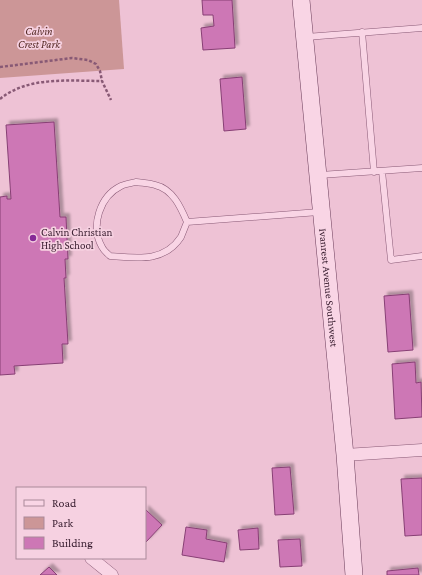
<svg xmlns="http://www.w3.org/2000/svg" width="422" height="575" font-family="'Crimson Pro',serif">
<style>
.green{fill:#cc9697}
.building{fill:#cd77b5;stroke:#873f74;filter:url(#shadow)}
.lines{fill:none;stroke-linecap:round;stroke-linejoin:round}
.lane-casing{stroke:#885975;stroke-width:7}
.street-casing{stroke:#885975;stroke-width:13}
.secondary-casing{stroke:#6a3c59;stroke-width:18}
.path{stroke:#885975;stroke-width:2.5;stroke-dasharray:3 2;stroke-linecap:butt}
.lane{stroke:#f9d5e5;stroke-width:6}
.street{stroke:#f9d5e5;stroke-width:12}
.secondary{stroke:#f9d5e5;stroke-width:17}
.poi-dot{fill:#872997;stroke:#f6d1e1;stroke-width:1.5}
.labels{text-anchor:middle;stroke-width:3.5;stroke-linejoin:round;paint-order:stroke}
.park-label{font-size:11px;font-style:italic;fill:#542924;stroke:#f6d1e1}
.poi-label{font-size:11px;fill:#381d2f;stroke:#f6d1e1;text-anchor:start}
.street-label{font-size:11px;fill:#381d2f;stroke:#f6d1e1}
</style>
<defs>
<filter id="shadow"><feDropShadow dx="3.5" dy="-3.5" stdDeviation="1" flood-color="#0004"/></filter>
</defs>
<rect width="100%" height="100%" fill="#eec2d5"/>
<path class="green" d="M 0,0 L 119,0 L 124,69 L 0,78 Z"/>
<path class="building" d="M 202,0 L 232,0 L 235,48 L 203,50 L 201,28 L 214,26 L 213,15 L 203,15 Z
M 242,77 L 246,129 L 224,131 L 220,79 Z
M 54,122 L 60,217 L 66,217 L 68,259 L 65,259 L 66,278 L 64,278 L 68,344 L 62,344 L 63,363 L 14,366 L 15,374 L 0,375 L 0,197 L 7,196 L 7,199 L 11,199 L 6,125 Z
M 409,294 L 413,350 L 388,352 L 384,296 Z
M 415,362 L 416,383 L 421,382 L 422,417 L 395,419 L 392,364 Z
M 290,467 L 294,514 L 275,515 L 272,468 Z
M 422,478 L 422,535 L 405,536 L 401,479 Z
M 145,509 L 162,525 L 146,542 L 145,541 Z
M 186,527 L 207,530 L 206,539 L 227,543 L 224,562 L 182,555 Z
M 258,528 L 259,549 L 240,550 L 238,530 Z
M 300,539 L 302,566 L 280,567 L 278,540 Z
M 49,567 L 57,575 L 40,575 Z
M 418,568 L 419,575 L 387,575 L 387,571 Z"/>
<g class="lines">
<defs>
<path id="lane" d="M 362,32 L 374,172
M 306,37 L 422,28
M 382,171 L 391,260 L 422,256
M 320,175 L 422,168
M 136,182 C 142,183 149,183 155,185 C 173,189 181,208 187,222 C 185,227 183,232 181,237 C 164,263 136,258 110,256 C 108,254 104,251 102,247 C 90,226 100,196 121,186 C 125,184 131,183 136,182 Z
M 187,222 L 319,212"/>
<path id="street" d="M 345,455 L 422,450
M 91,558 L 112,575"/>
<g id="secondary">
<path id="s1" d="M 301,0 L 345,455 L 354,575"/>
</g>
</defs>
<use href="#lane" class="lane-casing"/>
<use href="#street" class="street-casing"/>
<use href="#secondary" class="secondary-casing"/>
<path class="path" d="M 0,67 L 72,58 L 88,60 L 96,64 L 100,71 L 102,81 L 111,100
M 0,99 C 28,76 69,81 102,81"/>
<use href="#lane" class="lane"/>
<use href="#street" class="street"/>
<use href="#secondary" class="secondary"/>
</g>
<circle class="poi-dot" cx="33" cy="238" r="4"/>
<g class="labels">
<g class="park-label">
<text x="39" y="35">Calvin<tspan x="39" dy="13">Crest Park</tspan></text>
</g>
<g class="poi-label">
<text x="41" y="236">Calvin Christian<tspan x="41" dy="13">High School</tspan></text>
</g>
<g class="street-label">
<text dy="4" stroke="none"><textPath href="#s1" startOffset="289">Ivanrest Avenue Southwest</textPath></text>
</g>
</g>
<rect x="16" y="487" width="130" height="72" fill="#f6d1e1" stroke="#aa899a"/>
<rect x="24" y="500" width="20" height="6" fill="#f9d5e5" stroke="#aa899a"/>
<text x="52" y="507" font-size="12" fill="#381d2f">Road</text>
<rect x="24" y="517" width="20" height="12" fill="#cc9697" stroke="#aa899a"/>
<text x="52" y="527" font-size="12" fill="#381d2f">Park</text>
<rect x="24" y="537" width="20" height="12" fill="#cd77b5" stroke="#aa899a"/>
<text x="52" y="547" font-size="12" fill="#381d2f">Building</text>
</svg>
